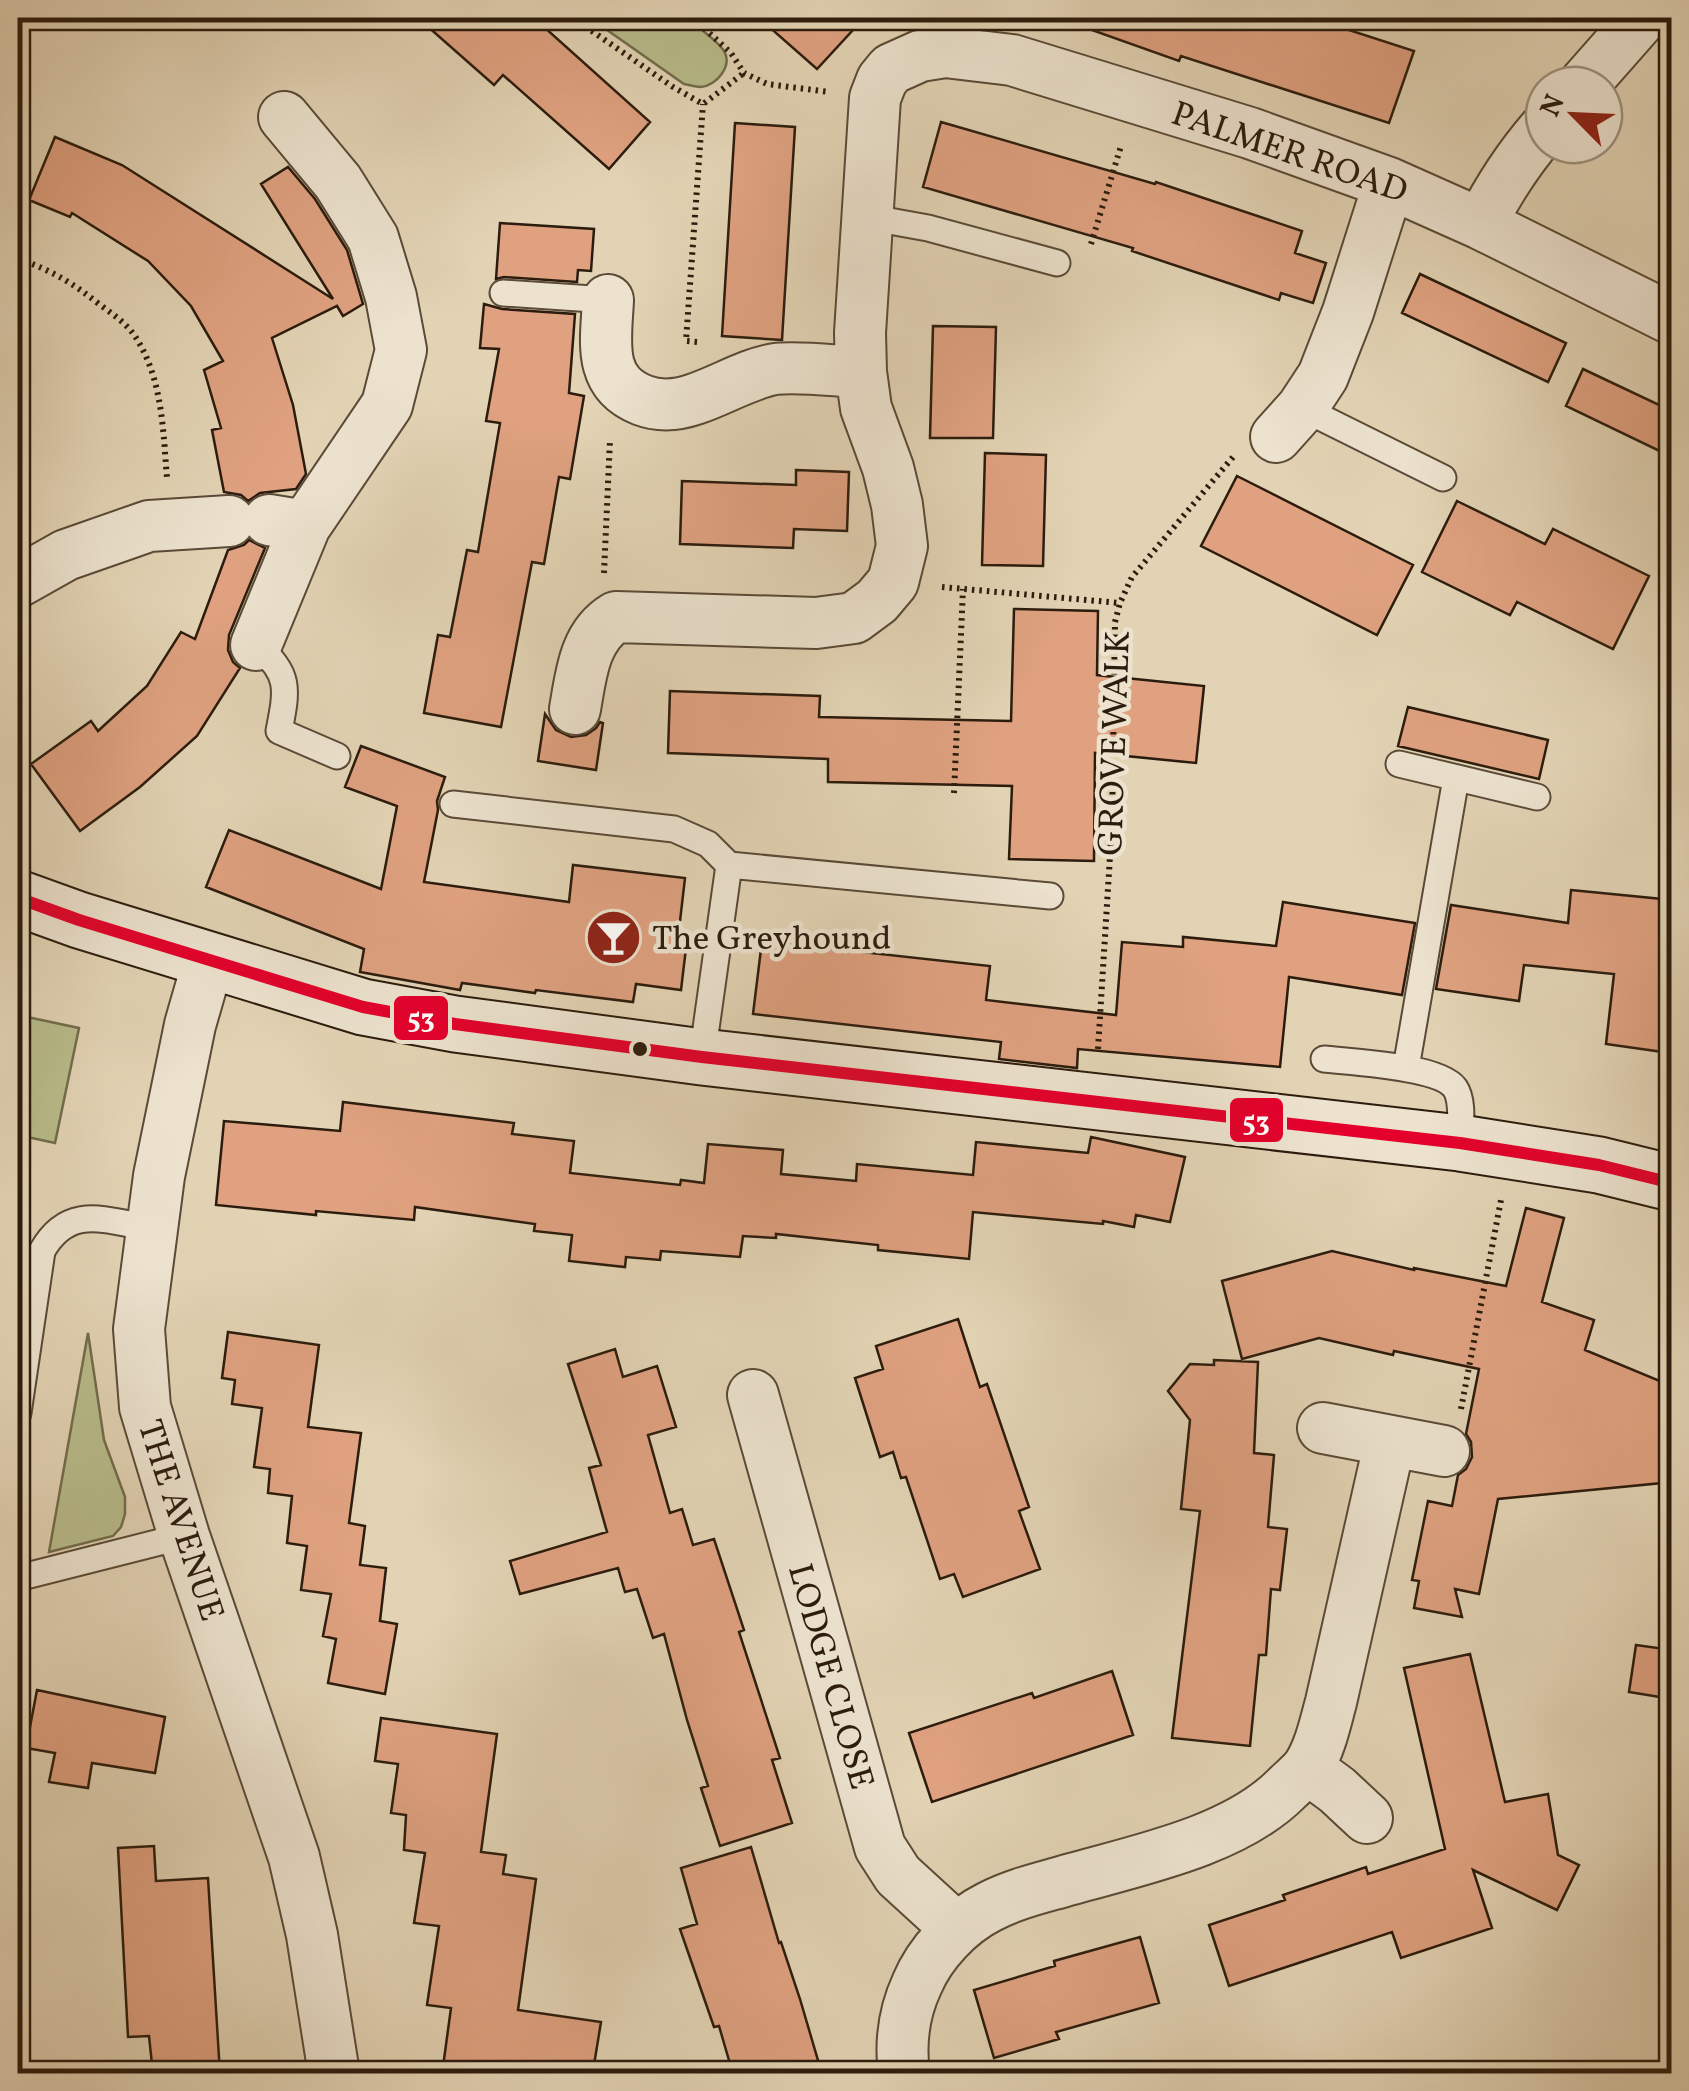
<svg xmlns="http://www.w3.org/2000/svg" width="1689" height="2091" font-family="Vollkorn,serif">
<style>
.green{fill:#b8bb8a;stroke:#726c4c;stroke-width:2.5}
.building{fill:#dfa180;stroke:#2c1c0d;stroke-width:2.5}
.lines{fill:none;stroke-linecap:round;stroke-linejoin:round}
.lane-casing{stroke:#5a4a37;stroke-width:29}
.street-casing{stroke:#5a4a37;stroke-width:54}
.secondary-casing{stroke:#2c1c0d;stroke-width:59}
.path{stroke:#2c1c0d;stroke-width:6;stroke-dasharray:2.5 5;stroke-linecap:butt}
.lane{stroke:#ece2ce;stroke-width:25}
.street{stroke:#ece2ce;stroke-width:50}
.secondary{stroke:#ece2ce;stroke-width:55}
.bus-1-casing{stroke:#ece2ce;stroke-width:20}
.bus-1{stroke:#e4002b;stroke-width:12}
.bus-dot{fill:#2c1c0d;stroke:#ece2ce;stroke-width:4}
.labels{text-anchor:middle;stroke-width:9;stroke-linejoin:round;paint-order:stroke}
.street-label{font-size:35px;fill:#2c1c0d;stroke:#ece2ce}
.poi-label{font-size:35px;fill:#2c1c0d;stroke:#ece2ce;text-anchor:start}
.line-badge{stroke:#ece2ce;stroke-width:4}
.badge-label{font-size:28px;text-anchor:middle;font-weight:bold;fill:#fff}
</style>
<rect width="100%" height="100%" fill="#e2d3b4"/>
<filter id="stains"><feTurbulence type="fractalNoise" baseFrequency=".002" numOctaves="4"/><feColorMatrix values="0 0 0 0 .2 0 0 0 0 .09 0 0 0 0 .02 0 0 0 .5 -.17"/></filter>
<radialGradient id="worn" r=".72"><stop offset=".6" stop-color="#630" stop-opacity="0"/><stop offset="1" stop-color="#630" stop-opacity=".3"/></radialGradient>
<path class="green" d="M 590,18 L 686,18 C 696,26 717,40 724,51 C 733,66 716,86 701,87 C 695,87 690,85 684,84 Z
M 18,1015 L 79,1028 L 55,1143 L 18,1135 Z
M 88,1333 L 104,1440 L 125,1497 L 125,1514 L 121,1527 L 113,1536 L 49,1552 Z"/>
<path class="building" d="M 418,18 L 534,18 L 650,122 L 609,169 L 503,75 L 494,85 Z
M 759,18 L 864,18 L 817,69 Z
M 1073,18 L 1312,18 L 1414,51 L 1389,123 L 1181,56 L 1179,61 L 1072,23 Z
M 941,122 L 1155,184 L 1156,182 L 1302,231 L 1295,253 L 1326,263 L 1313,303 L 1281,293 L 1279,300 L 1132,251 L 1133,248 L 923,187 Z
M 735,123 L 795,127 L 782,340 L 722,336 Z
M 55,137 L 122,165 L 333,299 L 261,184 L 288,167 L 315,199 L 347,250 L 363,304 L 343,316 L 337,306 L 272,338 L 293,405 L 306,474 L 296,489 L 260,493 L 248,501 L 241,495 L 224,492 L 212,430 L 221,428 L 204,370 L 223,361 L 191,306 L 148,261 L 72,213 L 70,217 L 29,200 Z
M 500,223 L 594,229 L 591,271 L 578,270 L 577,282 L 504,277 L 496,279 Z
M 1420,274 L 1566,343 L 1548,382 L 1402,313 Z
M 484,304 L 502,309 L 575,314 L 569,393 L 584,396 L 570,479 L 559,477 L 544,564 L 532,562 L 501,727 L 424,713 L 438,635 L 450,637 L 467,550 L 478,552 L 500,423 L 486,421 L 499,349 L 480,348 Z
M 933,326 L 996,327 L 993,438 L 930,438 Z
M 1583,369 L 1672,411 L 1672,457 L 1566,406 Z
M 985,453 L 1046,455 L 1043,566 L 982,565 Z
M 796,470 L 849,472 L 847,531 L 794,529 L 793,548 L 680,544 L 682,481 L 796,485 Z
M 1237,476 L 1413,565 L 1377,635 L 1201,546 Z
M 1457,501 L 1545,544 L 1553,529 L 1649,576 L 1613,649 L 1517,602 L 1510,615 L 1422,572 Z
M 249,540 L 265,548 L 229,635 L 228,650 L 233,662 L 240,668 L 197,736 L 140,787 L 80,831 L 31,764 L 91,721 L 98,731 L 147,686 L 181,632 L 195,639 L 228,550 L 244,545 Z
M 1014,609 L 1098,611 L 1097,675 L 1204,686 L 1196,763 L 1095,753 L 1094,861 L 1009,859 L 1012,786 L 828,782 L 828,759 L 668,753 L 670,691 L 820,696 L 819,717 L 1011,721 Z
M 1408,707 L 1548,740 L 1539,779 L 1398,746 Z
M 545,714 L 556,730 L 571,737 L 586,735 L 596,728 L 600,722 L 603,723 L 596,770 L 538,761 Z
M 361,746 L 445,777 L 437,801 L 438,810 L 424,882 L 569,902 L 573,865 L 685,878 L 677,947 L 686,948 L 681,990 L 636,984 L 633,1002 L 536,990 L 535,993 L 462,983 L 460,990 L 360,972 L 364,949 L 206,887 L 229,830 L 381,889 L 397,806 L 345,787 Z
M 1571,890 L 1672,900 L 1672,1045 L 1665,1044 L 1663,1052 L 1606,1044 L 1614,974 L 1524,965 L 1519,1001 L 1436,989 L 1451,905 L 1568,923 Z
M 1283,902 L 1415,923 L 1402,995 L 1289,977 L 1280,1067 L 1078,1049 L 1077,1068 L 999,1059 L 1001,1042 L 753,1014 L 762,941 L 990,966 L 986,1000 L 1116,1015 L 1122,942 L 1183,947 L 1183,937 L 1276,946 Z
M 343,1102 L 514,1123 L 512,1134 L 574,1141 L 570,1173 L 680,1185 L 681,1180 L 704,1183 L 708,1144 L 783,1150 L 781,1174 L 856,1181 L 857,1164 L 973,1175 L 976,1142 L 1088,1153 L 1091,1137 L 1185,1157 L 1170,1222 L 1136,1215 L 1134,1227 L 1103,1221 L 1103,1224 L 973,1212 L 969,1259 L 878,1250 L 878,1245 L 776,1234 L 776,1238 L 743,1236 L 740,1257 L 661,1251 L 660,1260 L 626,1257 L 625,1267 L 569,1261 L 572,1235 L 534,1231 L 535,1224 L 415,1207 L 414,1220 L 316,1211 L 316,1215 L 216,1205 L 224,1121 L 340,1131 Z
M 1526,1208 L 1564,1218 L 1542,1302 L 1594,1320 L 1585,1350 L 1672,1386 L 1672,1482 L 1498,1499 L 1479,1594 L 1455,1589 L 1462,1617 L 1414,1608 L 1419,1581 L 1412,1580 L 1428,1501 L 1452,1506 L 1458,1475 L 1466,1469 L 1472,1457 L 1471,1442 L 1466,1434 L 1479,1369 L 1394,1351 L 1393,1355 L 1319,1338 L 1242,1359 L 1222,1281 L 1332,1251 L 1414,1270 L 1414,1268 L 1506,1286 Z
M 958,1319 L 980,1387 L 987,1384 L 1029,1507 L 1019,1511 L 1040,1569 L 963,1597 L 954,1574 L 940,1579 L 906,1477 L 901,1478 L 893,1452 L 880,1457 L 855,1378 L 883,1369 L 876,1346 Z
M 228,1332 L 319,1345 L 308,1427 L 361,1433 L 349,1523 L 365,1526 L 360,1565 L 386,1568 L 380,1621 L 397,1624 L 385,1694 L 328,1683 L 336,1639 L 323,1636 L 331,1594 L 301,1590 L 307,1546 L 287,1543 L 292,1496 L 268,1493 L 270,1469 L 254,1467 L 262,1408 L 232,1404 L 235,1380 L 222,1378 Z
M 615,1349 L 623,1377 L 657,1366 L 676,1427 L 648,1435 L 670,1513 L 682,1509 L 693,1545 L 714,1539 L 744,1630 L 739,1632 L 780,1758 L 772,1760 L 792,1823 L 720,1846 L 701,1788 L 708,1786 L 687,1720 L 664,1634 L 653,1638 L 637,1589 L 625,1592 L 618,1568 L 520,1594 L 510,1561 L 607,1532 L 589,1468 L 601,1465 L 568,1364 Z
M 1214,1360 L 1258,1362 L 1254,1453 L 1274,1455 L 1268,1527 L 1287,1529 L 1280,1590 L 1271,1589 L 1266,1655 L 1259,1655 L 1250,1746 L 1172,1738 L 1200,1511 L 1181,1509 L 1190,1420 L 1168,1391 L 1190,1364 L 1214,1365 Z
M 1636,1645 L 1672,1650 L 1672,1699 L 1629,1692 Z
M 1470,1654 L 1505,1802 L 1548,1794 L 1558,1855 L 1579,1865 L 1557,1910 L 1473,1870 L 1492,1928 L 1401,1958 L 1392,1932 L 1229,1986 L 1209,1925 L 1285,1900 L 1283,1895 L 1366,1867 L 1368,1874 L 1445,1849 L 1404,1668 Z
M 1112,1671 L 1133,1735 L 932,1802 L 909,1733 L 1032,1693 L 1034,1698 Z
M 37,1690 L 165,1717 L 155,1773 L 92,1763 L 88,1788 L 49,1782 L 55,1753 L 26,1748 Z
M 381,1718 L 497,1734 L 481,1852 L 506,1855 L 503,1874 L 536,1879 L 518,2010 L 601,2022 L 593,2071 L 545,2064 L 543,2074 L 442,2074 L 451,2008 L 427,2005 L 439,1926 L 414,1923 L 425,1853 L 404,1850 L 406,1815 L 391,1813 L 398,1764 L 375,1761 Z
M 154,1846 L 156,1881 L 208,1878 L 220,2074 L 153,2074 L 149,2036 L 128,2037 L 118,1848 Z
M 751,1847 L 779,1943 L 781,1942 L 800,1999 L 822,2074 L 733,2074 L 719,2026 L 714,2027 L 680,1929 L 697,1924 L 681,1868 Z
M 1140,1937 L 1159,2003 L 1056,2032 L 1059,2039 L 994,2058 L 974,1990 L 1055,1966 L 1054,1961 Z"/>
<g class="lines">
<defs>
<path id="lane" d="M 867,217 L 928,228 L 1057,263
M 503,293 L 608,300
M 1302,408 L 1443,478
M 256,645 C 291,673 287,690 279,731 L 337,756
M 1399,764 L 1537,797
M 453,804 L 674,829 L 708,844 L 729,865 L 702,1057
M 729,865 L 1050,896
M 1324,1059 C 1351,1062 1439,1066 1455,1088 C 1464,1101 1460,1127 1460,1143
M 1406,1068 L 1456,778
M 18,1413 L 42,1251 C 69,1203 106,1221 152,1228
M 18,1578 L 184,1536"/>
<path id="street" d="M 1583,85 L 1642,18
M 1481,224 C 1498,190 1519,158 1544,129
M 608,300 C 606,341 597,382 642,400 C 660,407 678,405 695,399 C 722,390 747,374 775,369 C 799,366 836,371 861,372
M 1276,437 L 1302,408 L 1323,376 L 1348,312 L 1389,183
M 269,520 L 305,526 L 387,405 L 401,350 L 391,297 L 373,238 L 338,182 L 284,117
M 18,582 L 66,555 L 149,526 L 229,521
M 256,645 L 305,526
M 575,709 C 581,675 584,636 616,617 L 816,623 L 854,618 L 877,601 L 893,582 L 902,546 L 897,505 L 888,468 L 866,408 L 861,372 L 860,333 L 875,98 L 882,80 L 891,69 L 920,56 L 945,52 L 1012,60 L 1250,133 L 1389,183 L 1481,224 L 1672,319
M 209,959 L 190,1025 L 159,1176 L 139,1329 L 145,1407 L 184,1536 L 294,1857 L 312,1935 L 334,2074
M 753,1395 L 880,1847 L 898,1875 L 957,1929
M 1323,1428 L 1444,1451
M 1307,1768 L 1337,1790 L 1367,1818
M 904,2074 C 900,2043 904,2012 917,1984 C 930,1953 959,1922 989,1907 C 1010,1896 1032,1890 1054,1884 C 1128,1862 1231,1844 1286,1789 C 1293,1782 1302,1775 1308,1767 C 1320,1748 1325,1724 1331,1702 L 1390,1441"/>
<path id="secondary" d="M 18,898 L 79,920 L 363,1007 L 455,1024 L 702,1057 L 1460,1143 L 1599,1165 L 1672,1183"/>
</defs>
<use href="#lane" class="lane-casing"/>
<use href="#street" class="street-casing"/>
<use href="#secondary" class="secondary-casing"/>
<path class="path" d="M 573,18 L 673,87 L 703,104 L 744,73
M 693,18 L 731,53 L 744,73 L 767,84 L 829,92
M 1091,244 L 1121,146
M 18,259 C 49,269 73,283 99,304 C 114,315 129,325 138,341 C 163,383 163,432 167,478
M 697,342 L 686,341 L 703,104
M 604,573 L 610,440
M 942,587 L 1120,603
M 954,793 L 963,589
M 1098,1049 L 1112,824 L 1115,622 L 1120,603 L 1132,577 L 1233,457
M 1461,1409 L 1501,1200"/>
<use href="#lane" class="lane"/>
<use href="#street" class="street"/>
<use href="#secondary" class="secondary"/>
<defs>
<path id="bus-1" d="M 18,898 L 79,920 L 363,1007 L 455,1024 L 702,1057 L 1460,1143 L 1599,1165 L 1672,1183"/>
</defs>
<use href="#bus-1" class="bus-1-casing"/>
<use href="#bus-1" class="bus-1"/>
</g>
<defs>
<symbol id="bar-disc" viewBox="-11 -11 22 22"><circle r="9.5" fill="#8f2418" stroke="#ece2ce"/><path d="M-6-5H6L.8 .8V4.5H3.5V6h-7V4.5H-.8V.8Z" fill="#fff"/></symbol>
</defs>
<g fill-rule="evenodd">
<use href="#bar-disc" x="582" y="906" width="63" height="63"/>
</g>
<circle class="bus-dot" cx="640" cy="1049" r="9"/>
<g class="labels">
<g class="street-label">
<text transform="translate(1290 151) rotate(19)" y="12">PALMER ROAD</text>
<text transform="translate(1113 743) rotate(-88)" y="12">GROVE WALK</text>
<text transform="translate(182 1520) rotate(72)" y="12">THE AVENUE</text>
<text transform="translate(832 1676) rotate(74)" y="12">LODGE CLOSE</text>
</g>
<g class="poi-label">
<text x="652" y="949">The Greyhound</text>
</g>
</g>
<g class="line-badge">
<rect x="392" y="994" width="58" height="48" rx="10" fill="#e4002b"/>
<rect x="1228" y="1096" width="57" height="48" rx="10" fill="#e4002b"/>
</g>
<g class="badge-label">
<text x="421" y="1027">53</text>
<text x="1256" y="1130">53</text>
</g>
<rect width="1689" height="2091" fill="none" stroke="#e2d3b4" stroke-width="60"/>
<rect x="20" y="20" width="1649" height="2051" fill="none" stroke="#2c1c0d" stroke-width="5"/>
<rect x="30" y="30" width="1629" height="2031" fill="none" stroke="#2c1c0d" stroke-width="2.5"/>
<g transform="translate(1574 115) rotate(294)"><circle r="48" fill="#ece2ce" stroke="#9f9381" stroke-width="2.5"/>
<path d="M0-8L18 38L0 25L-18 38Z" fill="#8f2418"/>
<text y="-15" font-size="28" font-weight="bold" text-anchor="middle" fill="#2c1c0d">N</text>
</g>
<rect width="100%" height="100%" filter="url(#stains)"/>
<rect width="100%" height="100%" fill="url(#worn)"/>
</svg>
